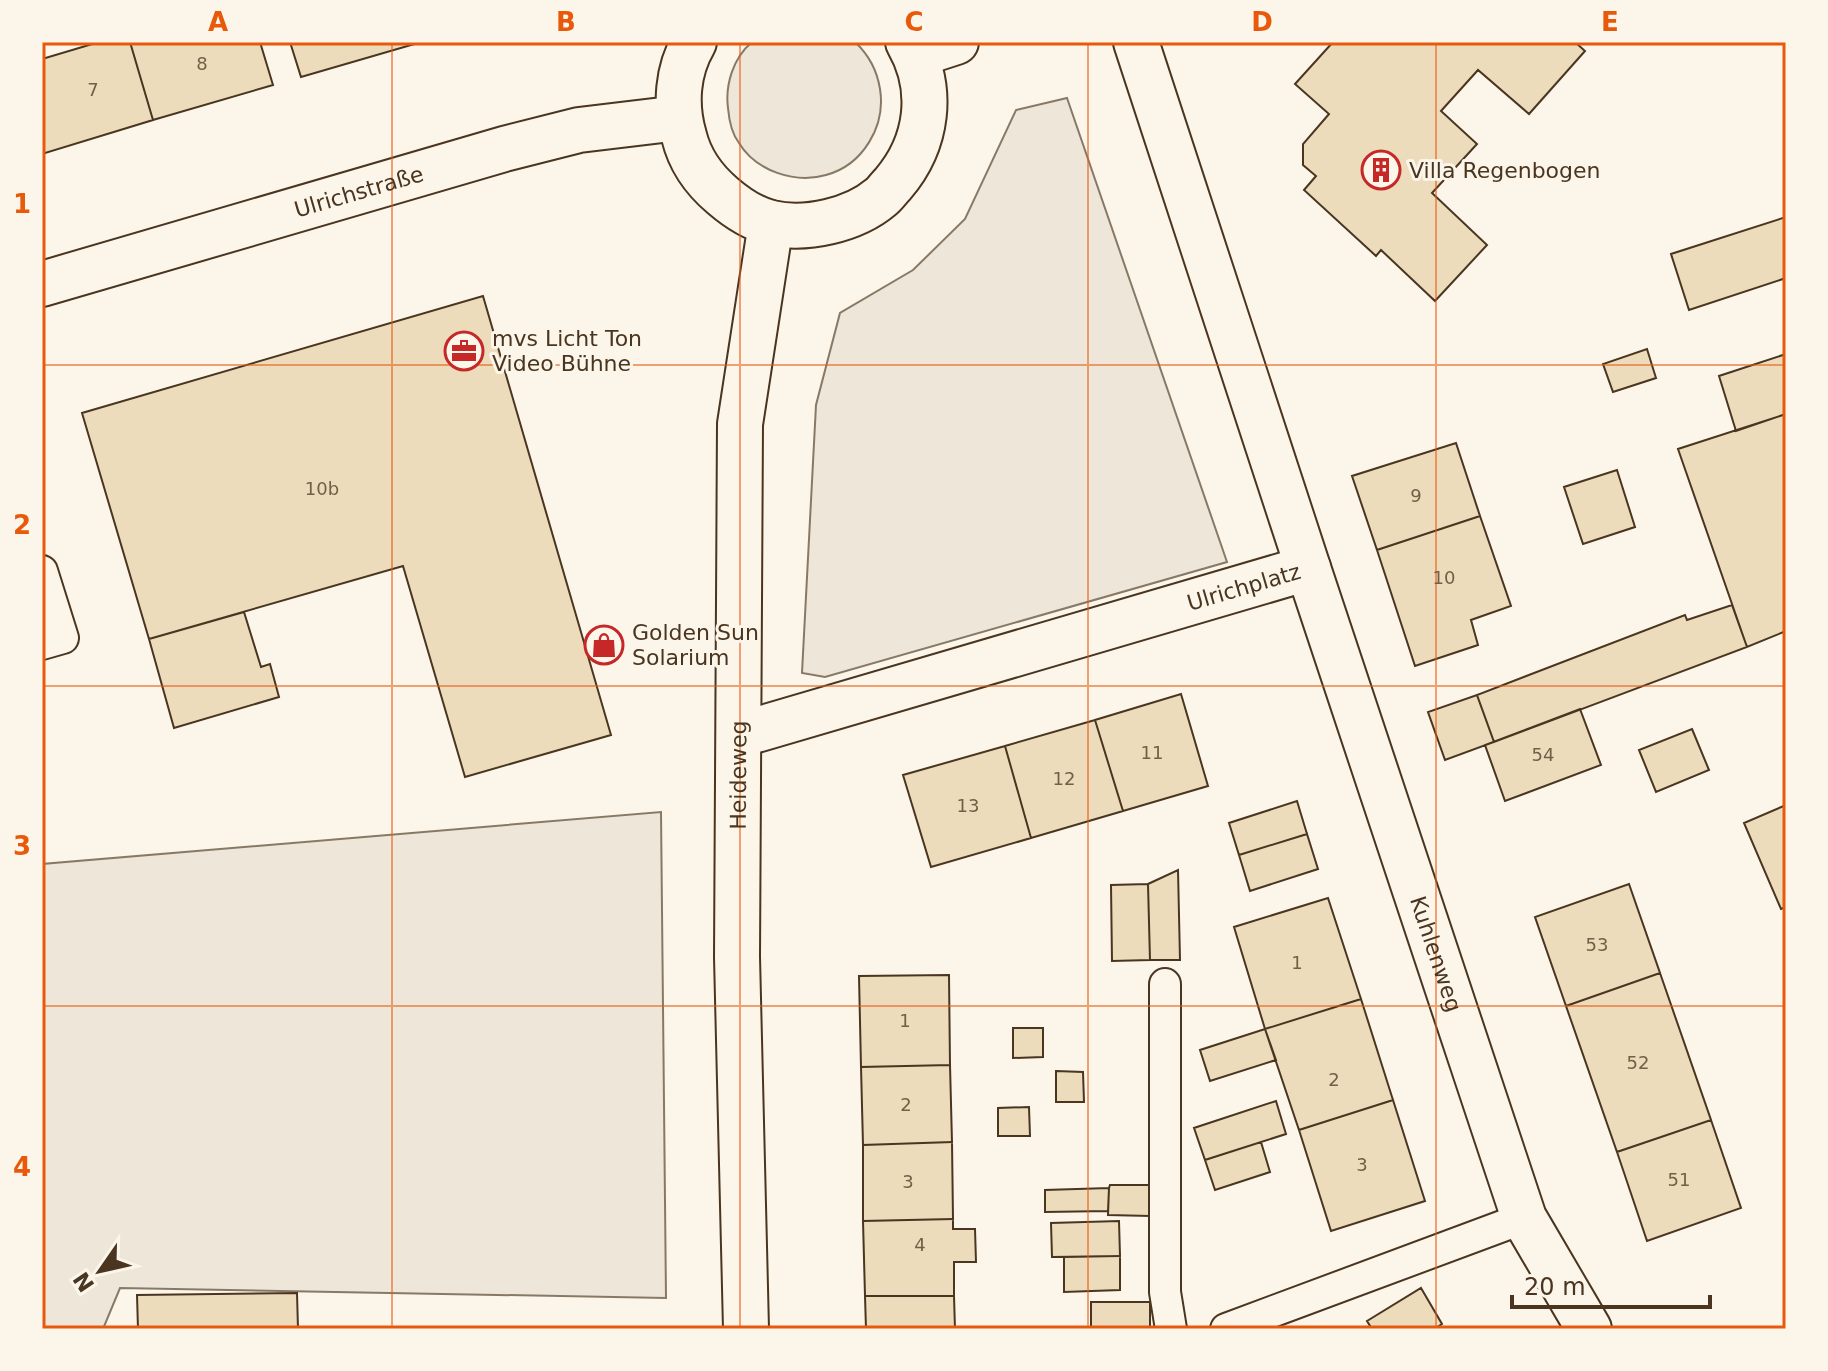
<svg xmlns="http://www.w3.org/2000/svg" width="1828" height="1371" font-family="'DejaVu Sans',sans-serif">
<style>
.green{fill:#ede6d9;stroke:#887966;stroke-width:2}
.building{fill:#ecdcbc;stroke:#4a3520;stroke-width:2}
.lines{fill:none;stroke-linecap:round;stroke-linejoin:round}
.lane-casing{stroke:#4a3520;stroke-width:34}
.street-casing{stroke:#4a3520;stroke-width:48}
.secondary-casing{stroke:#4a3520;stroke-width:48}
.lane{stroke:#fbf6e9;stroke-width:30}
.street{stroke:#fbf6e9;stroke-width:44}
.secondary{stroke:#fbf6e9;stroke-width:44}
.grid{fill:none;stroke:#e8590c;stroke-width:2;stroke-opacity:0.55}
.labels{text-anchor:middle;stroke-width:6;stroke-linejoin:round;paint-order:stroke}
.number-label{font-size:18px;fill:#725f47}
.poi-label{font-size:22px;fill:#4a3520;stroke:#fbf6e9;text-anchor:start}
.street-label{font-size:22px;fill:#4a3520;stroke:#fbf6e9}
.neatline{fill:none;stroke:#e8590c;stroke-width:3}
.grid-label{font-size:26px;text-anchor:middle;font-weight:bold;fill:#e8590c}
</style>
<rect width="100%" height="100%" fill="#fbf6e9"/>
<path class="green" d="M 752,42 L 855,42 C 869,55 877,70 880,89 C 886,126 863,165 826,175 C 795,184 756,171 739,143 C 732,134 729,120 728,108 C 725,85 733,58 752,42 Z
M 1067,98 L 1227,562 L 825,677 L 802,673 L 816,405 L 840,313 L 913,270 L 965,219 L 1016,110 Z
M 661,812 L 666,1298 L 120,1288 L 103,1329 L 42,1329 L 42,864 Z"/>
<path class="building" d="M 99,42 L 130,42 L 153,120 L 42,154 L 42,59 Z
M 130,42 L 260,42 L 273,85 L 153,120 Z
M 290,42 L 418,42 L 418,43 L 301,77 Z
M 1333,42 L 1575,42 L 1585,51 L 1529,114 L 1478,70 L 1441,111 L 1477,144 L 1432,193 L 1487,245 L 1435,301 L 1381,250 L 1376,256 L 1304,190 L 1316,176 L 1303,165 L 1303,144 L 1329,114 L 1295,84 Z
M 1786,217 L 1786,278 L 1689,310 L 1671,254 Z
M 483,296 L 611,735 L 465,777 L 403,566 L 149,639 L 82,413 Z
M 1647,349 L 1656,378 L 1613,392 L 1603,364 Z
M 1786,354 L 1786,414 L 1736,431 L 1719,376 Z
M 1786,414 L 1786,631 L 1747,647 L 1678,449 Z
M 1456,443 L 1480,516 L 1377,550 L 1352,476 Z
M 1617,470 L 1635,527 L 1583,544 L 1564,487 Z
M 1480,516 L 1511,606 L 1471,620 L 1478,645 L 1415,666 L 1377,550 Z
M 1732,605 L 1747,647 L 1494,742 L 1477,695 L 1685,615 L 1687,620 Z
M 244,612 L 261,667 L 270,664 L 279,697 L 174,728 L 149,639 Z
M 1181,694 L 1208,786 L 1123,811 L 1095,720 Z
M 1477,695 L 1494,742 L 1445,760 L 1428,712 Z
M 1580,709 L 1601,765 L 1505,801 L 1485,745 Z
M 1095,720 L 1123,811 L 1031,838 L 1005,746 Z
M 1692,729 L 1709,770 L 1656,792 L 1639,750 Z
M 1005,746 L 1031,838 L 931,867 L 903,775 Z
M 1297,801 L 1307,834 L 1239,855 L 1229,823 Z
M 1786,805 L 1786,907 L 1781,909 L 1744,823 Z
M 1307,834 L 1318,869 L 1250,891 L 1239,855 Z
M 1178,870 L 1180,960 L 1150,960 L 1148,884 Z
M 1148,884 L 1150,960 L 1112,961 L 1111,885 Z
M 1629,884 L 1660,973 L 1566,1006 L 1535,917 Z
M 1328,898 L 1361,999 L 1265,1029 L 1234,927 Z
M 1660,973 L 1711,1120 L 1617,1152 L 1566,1006 Z
M 949,975 L 950,1065 L 861,1067 L 859,976 Z
M 1361,999 L 1393,1100 L 1299,1130 L 1265,1029 Z
M 1013,1028 L 1043,1028 L 1043,1057 L 1013,1058 Z
M 1265,1029 L 1276,1060 L 1210,1081 L 1200,1050 Z
M 950,1065 L 952,1142 L 863,1145 L 861,1067 Z
M 1056,1071 L 1083,1072 L 1084,1102 L 1056,1102 Z
M 1393,1100 L 1425,1201 L 1331,1231 L 1299,1130 Z
M 1276,1101 L 1286,1134 L 1205,1160 L 1194,1128 Z
M 1029,1107 L 1030,1136 L 998,1136 L 998,1108 Z
M 1711,1120 L 1741,1208 L 1647,1241 L 1617,1152 Z
M 952,1142 L 953,1219 L 863,1221 L 863,1145 Z
M 1261,1142 L 1270,1172 L 1215,1190 L 1205,1160 Z
M 1110,1185 L 1150,1185 L 1150,1216 L 1108,1215 L 1109,1188 Z
M 1109,1188 L 1108,1211 L 1045,1212 L 1045,1190 Z
M 953,1219 L 953,1229 L 975,1229 L 976,1262 L 954,1262 L 954,1296 L 865,1296 L 863,1221 Z
M 1119,1221 L 1120,1256 L 1052,1257 L 1051,1223 Z
M 1120,1256 L 1120,1290 L 1064,1292 L 1064,1257 Z
M 1421,1288 L 1442,1324 L 1434,1329 L 1372,1329 L 1367,1321 Z
M 297,1293 L 298,1329 L 138,1329 L 137,1295 Z
M 865,1296 L 954,1296 L 955,1329 L 866,1329 Z
M 1091,1302 L 1150,1302 L 1150,1329 L 1091,1329 Z"/>
<g class="lines">
<defs>
<path id="lane" d="M 42,571 L 63,638 L 42,644
M 1165,984 L 1165,1292 L 1171,1329
M 1226,1329 L 1524,1218"/>
<g id="street">
<path id="s1" d="M 1136,42 L 1308,568 L 1524,1218 L 1589,1329"/>
<path d="M 916,55 L 956,42"/>
<path id="s2" d="M 42,284 L 504,149 L 579,130 L 679,118"/>
<path id="s3" d="M 739,735 L 1308,568"/>
</g>
<g id="secondary">
<path d="M 694,42 C 677,71 675,105 684,136 C 690,161 704,180 723,196 C 737,208 754,219 771,223 C 806,231 854,220 881,197 C 885,194 889,188 893,184 C 928,143 935,89 908,42"/>
<path id="s4" d="M 746,1329 L 737,957 L 740,424 L 771,223"/>
</g>
</defs>
<use href="#lane" class="lane-casing"/>
<use href="#street" class="street-casing"/>
<use href="#secondary" class="secondary-casing"/>
<use href="#lane" class="lane"/>
<use href="#street" class="street"/>
<use href="#secondary" class="secondary"/>
</g>
<path class="grid" d="M 392,42 L 392,1329M 740,42 L 740,1329M 1088,42 L 1088,1329M 1436,42 L 1436,1329M 42,365 L 1786,365M 42,686 L 1786,686M 42,1006 L 1786,1006"/>
<defs>
<symbol id="building-ring" viewBox="-11 -11 22 22"><circle r="9.5" fill="#fbf6e9" stroke="#c62828" stroke-width="1.5"/><path d="M-4-6H4V6H1V3H-1V6H-4ZM-2.5-4.3h1.7v1.8h-1.7ZM.8-4.3h1.7v1.8H.8ZM-2.5-1h1.7V.8h-1.7ZM.8-1h1.7V.8H.8Z" fill="#c62828"/></symbol>
<symbol id="office-ring" viewBox="-11 -11 22 22"><circle r="9.5" fill="#fbf6e9" stroke="#c62828" stroke-width="1.5"/><path d="M-6-3h4V-5.5h4V-3h4V5H-6ZM-1-4.5V-3h2v-1.5ZM-6 0V1H6V0Z" fill="#c62828"/></symbol>
<symbol id="shop-ring" viewBox="-11 -11 22 22"><circle r="9.5" fill="#fbf6e9" stroke="#c62828" stroke-width="1.5"/><path d="M-5-2.5h2.3a2.7 3.5 0 0 1 5.4 0H5L5.5 6h-11ZM-1.5-2.5h3a1.5 2.3 0 0 0-3 0Z" fill="#c62828"/></symbol>
</defs>
<g fill-rule="evenodd">
<use href="#building-ring" x="1359" y="148" width="44" height="44"/>
<use href="#office-ring" x="442" y="329" width="44" height="44"/>
<use href="#shop-ring" x="582" y="623" width="44" height="44"/>
</g>
<g class="labels">
<g class="number-label">
<text x="202" y="70">8</text>
<text x="93" y="96">7</text>
<text x="322" y="495">10b</text>
<text x="1416" y="502">9</text>
<text x="1444" y="584">10</text>
<text x="1152" y="759">11</text>
<text x="1543" y="761">54</text>
<text x="1064" y="785">12</text>
<text x="968" y="812">13</text>
<text x="1597" y="951">53</text>
<text x="1297" y="969">1</text>
<text x="905" y="1027">1</text>
<text x="1638" y="1069">52</text>
<text x="1334" y="1086">2</text>
<text x="906" y="1111">2</text>
<text x="1362" y="1171">3</text>
<text x="1679" y="1186">51</text>
<text x="908" y="1188">3</text>
<text x="920" y="1251">4</text>
</g>
<g class="poi-label">
<text x="1409" y="178">Villa Regenbogen</text>
<text x="492" y="346">mvs Licht Ton<tspan x="492" dy="25">Video Bühne</tspan></text>
<text x="632" y="640">Golden Sun<tspan x="632" dy="25">Solarium</tspan></text>
</g>
<g class="street-label">
<text dy="8" stroke="none"><textPath href="#s2" startOffset="330">Ulrichstraße</textPath></text>
<text dy="8" stroke="none"><textPath href="#s3" startOffset="526">Ulrichplatz</textPath></text>
<text dy="8" stroke="none"><textPath href="#s4" startOffset="554">Heideweg</textPath></text>
<text dy="8" stroke="none"><textPath href="#s1" startOffset="960">Kuhlenweg</textPath></text>
</g>
</g>
<rect width="1828" height="1371" fill="none" stroke="#fbf6e9" stroke-width="88"/>
<g transform="translate(100 1271) rotate(236)" stroke="#fbf6e9" stroke-width="6" paint-order="stroke">
<path d="M0-6L14 30L0 20L-14 30Z" fill="#4a3520"/>
<text y="-12" font-size="22" font-weight="bold" text-anchor="middle" fill="#4a3520">N</text>
</g>
<path d="M1512 1295v12h198v-12" fill="none" stroke="#4a3520" stroke-width="4"/>
<text x="1524" y="1295" font-size="24" fill="#4a3520" stroke="#fbf6e9" stroke-width="6" paint-order="stroke">20 m</text>
<rect x="44" y="44" width="1740" height="1283" class="neatline"/>
<g class="grid-label">
<text x="218" y="31">A</text>
<text x="566" y="31">B</text>
<text x="914" y="31">C</text>
<text x="1262" y="31">D</text>
<text x="1610" y="31">E</text>
<text x="22" y="213">1</text>
<text x="22" y="534">2</text>
<text x="22" y="855">3</text>
<text x="22" y="1176">4</text>
</g>
</svg>
